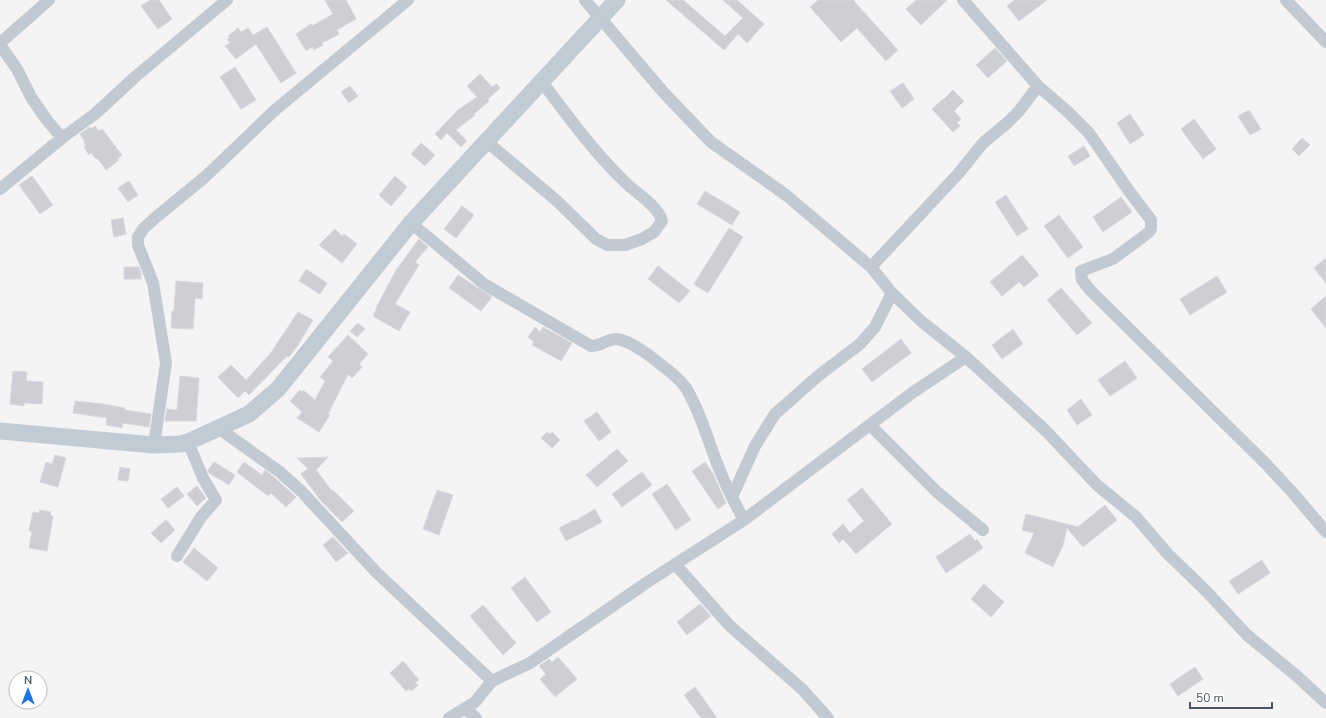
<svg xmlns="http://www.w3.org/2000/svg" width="1326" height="718" font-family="'Nunito Sans',sans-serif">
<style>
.building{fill:#cdcfd5;stroke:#d7d9de}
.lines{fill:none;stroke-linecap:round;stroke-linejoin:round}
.street{stroke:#c1cad2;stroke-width:12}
.secondary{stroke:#c1cbd6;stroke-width:17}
</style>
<rect width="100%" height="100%" fill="#f5f3f3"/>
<path class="building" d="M 150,0 L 159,0 L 172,19 L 158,29 L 141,6 Z
M 325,0 L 346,0 L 356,19 L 337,30 L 339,34 L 322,43 L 323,45 L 314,50 L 312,47 L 306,51 L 296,34 L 311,24 L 312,26 L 333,14 Z
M 666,0 L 683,0 L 725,36 L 743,18 L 723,0 L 737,0 L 764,24 L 747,43 L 738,34 L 724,50 Z
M 818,0 L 853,0 L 898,50 L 886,61 L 857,28 L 841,42 L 810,7 Z
M 916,0 L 947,0 L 921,25 L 906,9 Z
M 1015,0 L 1047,0 L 1019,21 L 1007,6 Z
M 267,27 L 296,73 L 281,83 L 256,44 L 236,59 L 225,46 L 230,43 L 227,39 L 230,38 L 228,36 L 238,28 L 241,32 L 248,28 L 253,35 Z
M 995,48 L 1007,61 L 988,78 L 976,65 Z
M 235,67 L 256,100 L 241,109 L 220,77 Z
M 480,74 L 492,87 L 497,84 L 500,88 L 488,99 L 489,101 L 474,114 L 475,115 L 456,130 L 467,141 L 461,147 L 447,133 L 441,140 L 435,134 L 458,110 L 477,97 L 467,86 Z
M 903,83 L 914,99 L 902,108 L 890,91 Z
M 350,86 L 358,96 L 349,103 L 341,92 Z
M 953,90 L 964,101 L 954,111 L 961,119 L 957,123 L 960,126 L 953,132 L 932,109 L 943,99 L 944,99 Z
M 1249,110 L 1261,129 L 1250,135 L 1238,116 Z
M 1130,114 L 1144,135 L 1130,144 L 1117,123 Z
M 1194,119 L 1216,149 L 1203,159 L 1181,129 Z
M 95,126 L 99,131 L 102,129 L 122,155 L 117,159 L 119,160 L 106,170 L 97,158 L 96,159 L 91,153 L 89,155 L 84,147 L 86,146 L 84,143 L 85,142 L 80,134 L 90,127 L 91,129 Z
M 1302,138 L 1310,145 L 1299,156 L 1292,149 Z
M 421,143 L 435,155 L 425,166 L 411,154 Z
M 1084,146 L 1090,156 L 1074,166 L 1068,156 Z
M 32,176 L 53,205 L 40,214 L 19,185 Z
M 395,176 L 407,187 L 391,206 L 379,195 Z
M 129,181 L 138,195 L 128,202 L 118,188 Z
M 705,191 L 740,212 L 732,225 L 697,204 Z
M 1006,195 L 1028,229 L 1017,236 L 995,202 Z
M 1121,197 L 1132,212 L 1103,232 L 1093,217 Z
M 462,206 L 474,215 L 456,238 L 444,229 Z
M 1059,215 L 1083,247 L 1068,258 L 1044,226 Z
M 123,218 L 126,234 L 114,237 L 111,220 Z
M 729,228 L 743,237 L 708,293 L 694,284 Z
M 335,229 L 342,236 L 344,234 L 357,244 L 342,263 L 319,245 Z
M 419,239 L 428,247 L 415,262 L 419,265 L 395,304 L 410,312 L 399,331 L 373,316 L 377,308 L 376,308 L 396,270 Z
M 1022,255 L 1039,275 L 1024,287 L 1019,282 L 1002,296 L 990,282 Z
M 1326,258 L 1326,283 L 1314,268 Z
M 658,266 L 690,291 L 679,303 L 648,279 Z
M 124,267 L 139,267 L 141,273 L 141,279 L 124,279 Z
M 306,269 L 327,283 L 320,294 L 299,281 Z
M 458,275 L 492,297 L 481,311 L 449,288 Z
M 1217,276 L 1227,292 L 1190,315 L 1180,299 Z
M 176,281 L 203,283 L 202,299 L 195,298 L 193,329 L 171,328 L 172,311 L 174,311 Z
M 1061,288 L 1092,323 L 1077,335 L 1047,300 Z
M 1326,296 L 1326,328 L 1311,309 Z
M 298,312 L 313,320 L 298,345 L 289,357 L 287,356 L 249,395 L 245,391 L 238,398 L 218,377 L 231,365 L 246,380 L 270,354 Z
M 358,323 L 365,329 L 357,337 L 350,331 Z
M 535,327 L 540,332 L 543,327 L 572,343 L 561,361 L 532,345 L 534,342 L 528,337 Z
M 1013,329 L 1023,344 L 1002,359 L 992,345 Z
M 348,335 L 368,354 L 359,364 L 362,367 L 352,378 L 348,374 L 328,414 L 330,415 L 319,432 L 297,418 L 302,412 L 290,401 L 300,390 L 302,392 L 303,390 L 315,400 L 325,381 L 320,377 L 333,361 L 328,357 Z
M 901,339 L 911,353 L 872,382 L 862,369 Z
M 1125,361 L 1137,378 L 1110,396 L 1098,380 Z
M 13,371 L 27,372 L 26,381 L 43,382 L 42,404 L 24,403 L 24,406 L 10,404 Z
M 180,376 L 199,378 L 196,421 L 165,421 L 167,409 L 177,410 Z
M 1081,399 L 1092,415 L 1077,425 L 1067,410 Z
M 75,401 L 103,404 L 125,408 L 125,410 L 151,414 L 149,427 L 123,423 L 122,428 L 106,425 L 107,418 L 73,413 Z
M 597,412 L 611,432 L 599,441 L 584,421 Z
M 547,432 L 550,434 L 552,432 L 560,440 L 552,448 L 541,438 Z
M 617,449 L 628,461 L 597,487 L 586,475 Z
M 55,455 L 66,458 L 58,487 L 40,482 L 46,462 L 52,464 Z
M 328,457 L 316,470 L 332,491 L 333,490 L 354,511 L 342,522 L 321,501 L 301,474 L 308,469 L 297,458 Z
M 214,462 L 235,475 L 229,485 L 209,473 L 208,470 Z
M 244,462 L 262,475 L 265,470 L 275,478 L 296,497 L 286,507 L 271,493 L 268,496 L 237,472 Z
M 705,462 L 713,474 L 726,503 L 718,509 L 692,471 Z
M 120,467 L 130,469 L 128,481 L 118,480 Z
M 642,472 L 652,485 L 622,507 L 612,494 Z
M 667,484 L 691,520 L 676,530 L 652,494 Z
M 197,486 L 206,498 L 197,506 L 187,494 Z
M 177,487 L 184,496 L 168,508 L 161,499 Z
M 862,488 L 892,524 L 856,554 L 843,539 L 839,543 L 832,534 L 843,524 L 850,533 L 864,521 L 847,500 Z
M 437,490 L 453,495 L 439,535 L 423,529 Z
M 1105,505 L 1117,520 L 1083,547 L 1067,528 L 1063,545 L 1053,567 L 1025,553 L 1034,533 L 1022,530 L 1026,514 L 1078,527 Z
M 595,509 L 602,522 L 566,541 L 559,528 L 574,520 L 575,521 Z
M 40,510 L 51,512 L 50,515 L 53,516 L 47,551 L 29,548 L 32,531 L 29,531 L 33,512 L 39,513 Z
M 166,520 L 175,530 L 161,543 L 151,533 Z
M 970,534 L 975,541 L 977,539 L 983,548 L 946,573 L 936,557 Z
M 333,537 L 348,553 L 336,562 L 323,545 Z
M 194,548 L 218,568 L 207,581 L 183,562 Z
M 1262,560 L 1270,573 L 1238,594 L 1229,581 Z
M 525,577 L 551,612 L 537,622 L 511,588 Z
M 984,584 L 1004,602 L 991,617 L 971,599 Z
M 700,604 L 711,616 L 687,635 L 677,622 Z
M 483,605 L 516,643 L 503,655 L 470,616 Z
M 558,657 L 577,679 L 555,697 L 540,679 L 546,674 L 539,666 L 549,659 L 552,662 Z
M 403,661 L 419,680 L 415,683 L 418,685 L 411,691 L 409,689 L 406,691 L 390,673 Z
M 1195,667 L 1203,679 L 1178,696 L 1170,684 Z
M 695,687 L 717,718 L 701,718 L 684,695 Z"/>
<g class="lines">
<path class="street" d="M 585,0 L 664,93 L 711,142 L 786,195 L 871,267 L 892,293 L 921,321 L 966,357 L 1046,431 L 1097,485 L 1136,517 L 1167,553 L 1207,592 L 1247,635 L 1298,677 L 1326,703
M 963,0 L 1038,86 L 1067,111 L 1089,133 L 1129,191 L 1151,220 L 1151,229 L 1148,233 L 1113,259 L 1081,271 L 1082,280 L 1090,290 L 1266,464 L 1293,493 L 1326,532
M 1286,0 L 1326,42
M 0,43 L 49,0
M 0,45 L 17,69 L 31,97 L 46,119 L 62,138 L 95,114 L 135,77 L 227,0
M 486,141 L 557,201 L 596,239 L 607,245 L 625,245 L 642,239 L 654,232 L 662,221 C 660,209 639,194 629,186 C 596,155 569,118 542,82
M 0,189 L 62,138
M 411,223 L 484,284 L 591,346 C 601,346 609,338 617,339 C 629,341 640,349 650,356 C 662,366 677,375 686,388 C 702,414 709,446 721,473 C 727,489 736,505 744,520
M 871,267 L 958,174 L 983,143 L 1006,124 L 1019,111 L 1038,86
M 870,425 L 937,492 L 983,530
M 218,428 L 280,472 L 302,492 L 377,573 L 492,681
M 154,445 L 166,363 L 153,283 L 138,245 L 138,237 L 143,229 L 155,218 L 205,177 L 275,110 L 408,0
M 732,497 L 755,446 L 775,414 L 818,376 L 860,344 L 875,327 L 892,293
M 177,556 L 201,517 L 216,500 L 203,478 L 188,442
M 675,564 L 730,626 L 802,689 L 828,718
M 465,708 L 476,718
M 449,718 L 475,702 L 492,681 L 530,663 L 649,581 L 744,520 L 912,393 L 966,357"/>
<path class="secondary" d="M 0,431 L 154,445 L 181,444 L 188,442 L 249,414 L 278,389 L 411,223 L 617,0"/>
</g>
<g transform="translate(28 690)"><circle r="19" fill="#ffffff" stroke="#b7bbc0"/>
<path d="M0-3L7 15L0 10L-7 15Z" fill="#1a73e8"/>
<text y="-6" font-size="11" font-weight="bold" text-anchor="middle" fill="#4a5661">N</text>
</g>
<path d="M1190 702v6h82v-6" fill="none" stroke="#4a5661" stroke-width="2"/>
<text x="1196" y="702" font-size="12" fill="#4a5661" stroke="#ffffff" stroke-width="3" paint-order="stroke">50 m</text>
</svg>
